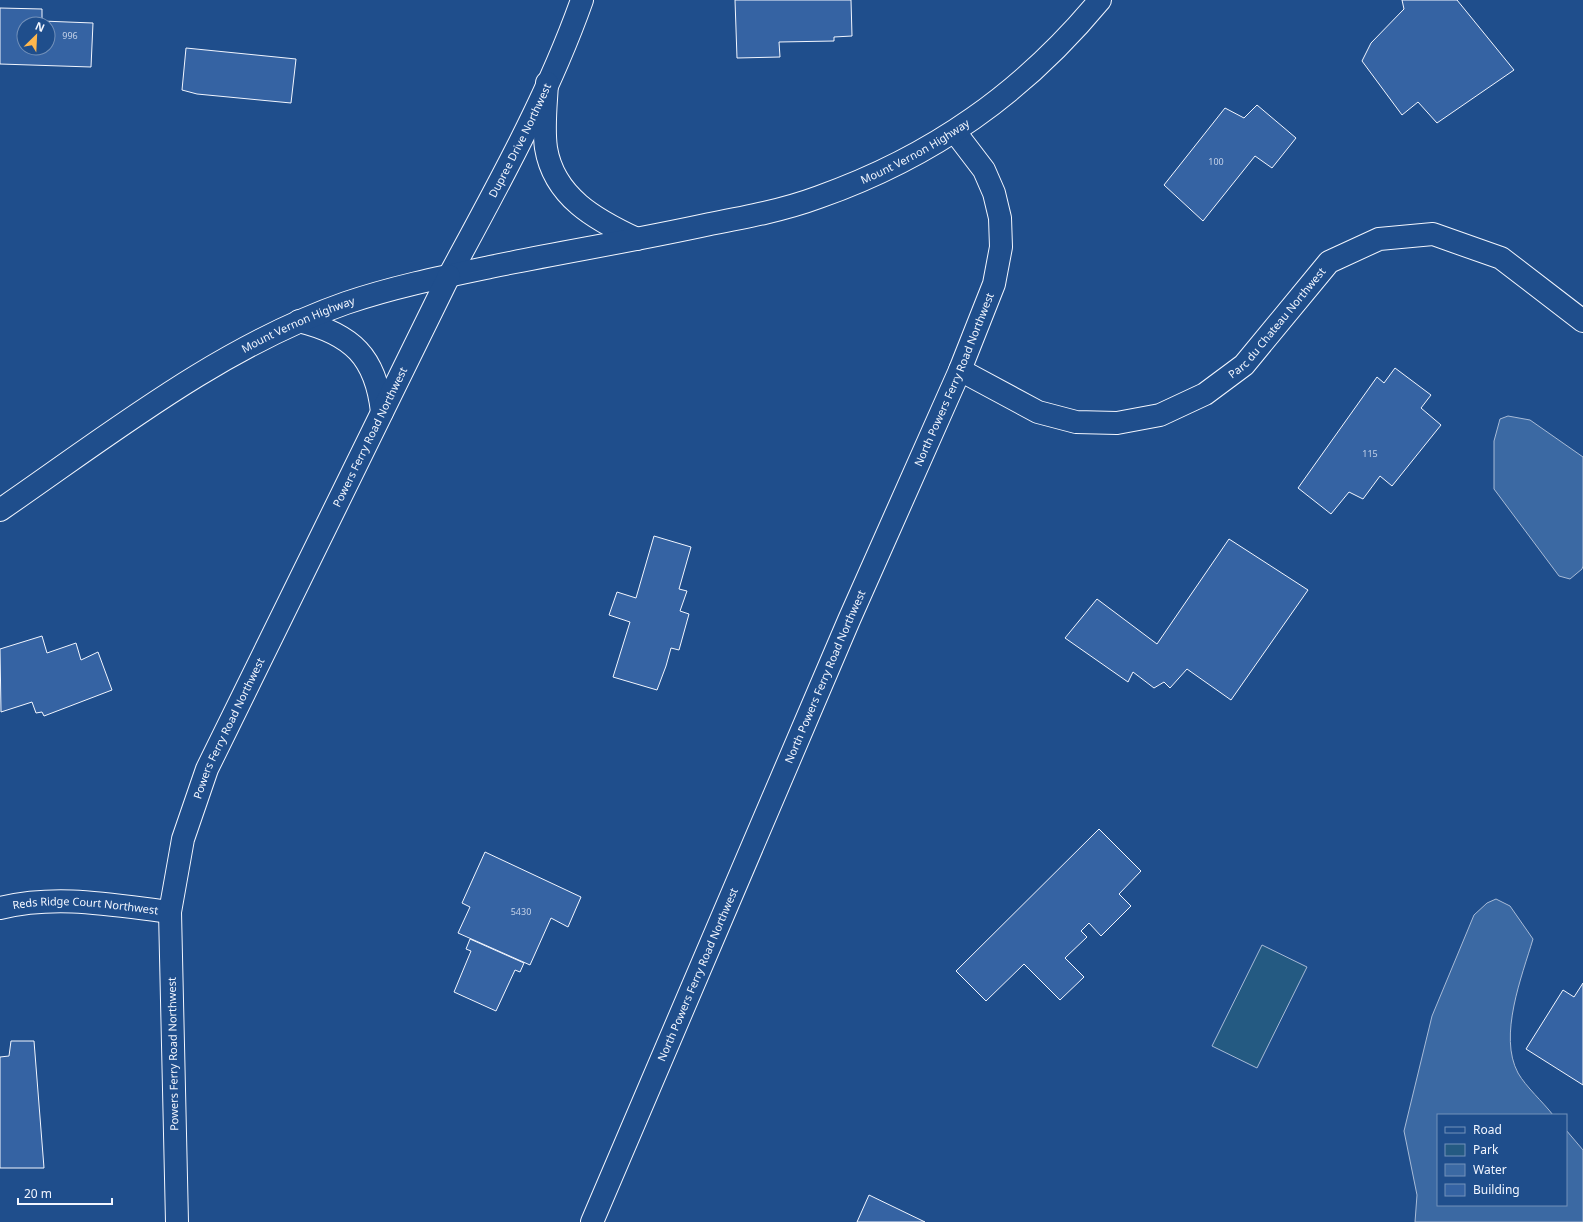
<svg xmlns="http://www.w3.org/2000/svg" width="1583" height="1222" font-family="'Noto Sans',sans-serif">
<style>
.green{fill:#245a82;stroke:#a8bbd7}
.water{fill:#3b69a3;stroke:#a8bbd7}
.building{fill:#3563a3;stroke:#f2f6ff;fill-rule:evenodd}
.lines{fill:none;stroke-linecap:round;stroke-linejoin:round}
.minor-casing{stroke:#f2f6ff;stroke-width:24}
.tertiary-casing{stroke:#f2f6ff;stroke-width:24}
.minor{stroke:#1f4e8c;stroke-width:22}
.tertiary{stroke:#1f4e8c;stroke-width:22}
.labels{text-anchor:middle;stroke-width:3;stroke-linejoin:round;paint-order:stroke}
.number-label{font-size:9px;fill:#c3d1e8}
.street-label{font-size:11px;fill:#f2f6ff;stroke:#1f4e8c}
</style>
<rect width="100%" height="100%" fill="#1f4e8c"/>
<path class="green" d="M 1262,945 L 1307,967 L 1257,1068 L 1212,1046 Z"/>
<path class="water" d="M 1508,416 L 1530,420 L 1583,457 L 1583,566 L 1582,569 L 1570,579 L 1559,576 L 1494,489 L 1494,441 L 1500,419 Z
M 1496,899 L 1510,906 L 1533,939 C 1522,976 1498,1036 1518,1073 C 1526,1087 1543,1102 1553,1115 L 1438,1115 L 1438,1205 L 1566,1205 L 1566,1130 L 1583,1150 L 1583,1222 L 1415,1222 L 1417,1195 L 1404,1131 L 1432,1016 L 1474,915 L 1487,903 Z"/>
<path class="building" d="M 735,0 L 851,0 L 852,36 L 834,37 L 834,41 L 779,42 L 780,57 L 737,58 Z
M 1402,0 L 1457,0 L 1514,70 L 1437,123 L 1418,102 L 1402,115 L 1362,61 L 1371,43 L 1404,9 Z
M 0,8 L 42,9 L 42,21 L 93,23 L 91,67 L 0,64 ZM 24,24 L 48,24 L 48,48 L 24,48 Z
M 186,48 L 296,59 L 291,103 L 197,94 L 182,90 Z
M 1257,105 L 1296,138 L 1272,168 L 1255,156 L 1203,221 L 1164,185 L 1225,108 L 1244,118 Z
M 1395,368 L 1431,395 L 1421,408 L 1441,425 L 1392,486 L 1380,476 L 1363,499 L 1349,492 L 1331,514 L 1298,488 L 1377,377 L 1384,383 Z
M 654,536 L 691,547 L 679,589 L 687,591 L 680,611 L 689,614 L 679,650 L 671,648 L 666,666 L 657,690 L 613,677 L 630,622 L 609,615 L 617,592 L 636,598 Z
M 1229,539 L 1308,590 L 1231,700 L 1187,669 L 1170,688 L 1164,682 L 1154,688 L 1133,672 L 1128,682 L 1065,638 L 1097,599 L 1157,644 Z
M 42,636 L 47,653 L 76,643 L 81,660 L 98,652 L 112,690 L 44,716 L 42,712 L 36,713 L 32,702 L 1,712 L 0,649 Z
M 1099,829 L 1141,871 L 1119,894 L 1131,906 L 1101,936 L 1089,923 L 1081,931 L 1087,937 L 1065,958 L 1084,977 L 1060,1000 L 1024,964 L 986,1001 L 956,971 Z
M 485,852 L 581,897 L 568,927 L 551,918 L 530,965 L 458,933 L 470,907 L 462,903 Z
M 470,939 L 524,963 L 520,972 L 515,970 L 496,1011 L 454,992 L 471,951 L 466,949 Z
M 1583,983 L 1583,1085 L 1526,1049 L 1563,990 L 1574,997 Z
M 11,1041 L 34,1041 L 44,1168 L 0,1168 L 0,1057 L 9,1056 Z
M 869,1195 L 925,1222 L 857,1222 Z"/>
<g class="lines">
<defs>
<g id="minor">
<path id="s1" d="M 449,276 C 497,187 548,96 582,0"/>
<path id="s2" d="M 960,370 L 1038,412 L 1076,422 L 1117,423 L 1160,415 L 1205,394 L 1244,365 L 1329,262 L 1379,239 L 1433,234 L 1501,258 L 1583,321"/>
<path id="s3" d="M 0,908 C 58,894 112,905 170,912"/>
<path id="s4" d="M 592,1222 L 849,620 L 960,370 L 994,284 L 1001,247 L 1000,218 L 994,193 L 984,170 L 955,132"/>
</g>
<g id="tertiary">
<path d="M 547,83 C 546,104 543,127 546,148 C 554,197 596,220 637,239"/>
<path d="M 299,321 C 352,334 376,357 382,412"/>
<path id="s5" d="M 0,510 C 109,435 220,347 346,303 C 393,287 442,277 490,267 C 563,252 637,240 710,224 C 747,217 784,210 819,197 C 932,157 1023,93 1100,0"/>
<path id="s6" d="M 177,1222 L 170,912 L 183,839 L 207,769 L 449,276"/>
</g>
</defs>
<use href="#minor" class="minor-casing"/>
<use href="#tertiary" class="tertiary-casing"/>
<use href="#minor" class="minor"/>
<use href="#tertiary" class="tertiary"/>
</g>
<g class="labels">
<g class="number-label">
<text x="70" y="39">996</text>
<text x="1216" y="165">100</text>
<text x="1370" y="457">115</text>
<text x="521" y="915">5430</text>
</g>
<g class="street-label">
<text dy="4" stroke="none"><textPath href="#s1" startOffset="153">Dupree Drive Northwest</textPath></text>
<text dy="4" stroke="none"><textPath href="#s5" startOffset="996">Mount Vernon Highway</textPath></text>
<text dy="4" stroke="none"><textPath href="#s2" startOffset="364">Parc du Chateau Northwest</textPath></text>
<text dy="4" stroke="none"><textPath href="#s5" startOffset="352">Mount Vernon Highway</textPath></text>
<text dy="4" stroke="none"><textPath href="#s4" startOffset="917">North Powers Ferry Road Northwest</textPath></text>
<text dy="4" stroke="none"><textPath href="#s6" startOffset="828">Powers Ferry Road Northwest</textPath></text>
<text dy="4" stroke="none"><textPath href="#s4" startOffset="593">North Powers Ferry Road Northwest</textPath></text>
<text dy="4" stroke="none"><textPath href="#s6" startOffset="504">Powers Ferry Road Northwest</textPath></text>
<text dy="4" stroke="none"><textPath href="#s3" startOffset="86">Reds Ridge Court Northwest</textPath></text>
<text dy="4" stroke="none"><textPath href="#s4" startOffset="269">North Powers Ferry Road Northwest</textPath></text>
<text transform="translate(173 1054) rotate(-91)" y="4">Powers Ferry Road Northwest</text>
</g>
</g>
<rect x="1437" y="1114" width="130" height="92" fill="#1f4e8c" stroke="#7391ba"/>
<rect x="1445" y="1127" width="20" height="6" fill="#1f4e8c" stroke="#7391ba"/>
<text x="1473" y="1134" font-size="12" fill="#f2f6ff">Road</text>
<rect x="1445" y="1144" width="20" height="12" fill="#245a82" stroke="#7391ba"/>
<text x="1473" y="1154" font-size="12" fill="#f2f6ff">Park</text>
<rect x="1445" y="1164" width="20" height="12" fill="#3b69a3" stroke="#7391ba"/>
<text x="1473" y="1174" font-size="12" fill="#f2f6ff">Water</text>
<rect x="1445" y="1184" width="20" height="12" fill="#3563a3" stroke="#7391ba"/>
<text x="1473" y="1194" font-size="12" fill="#f2f6ff">Building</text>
<g transform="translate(36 36) rotate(24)"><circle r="19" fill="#1f4e8c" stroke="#7391ba"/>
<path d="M0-3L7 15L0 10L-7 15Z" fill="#ffb74d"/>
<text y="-6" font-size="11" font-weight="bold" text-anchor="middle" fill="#f2f6ff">N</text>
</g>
<path d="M18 1198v6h94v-6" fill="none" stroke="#f2f6ff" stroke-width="2"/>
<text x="24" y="1198" font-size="12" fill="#f2f6ff" stroke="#1f4e8c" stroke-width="3" paint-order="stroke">20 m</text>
</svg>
